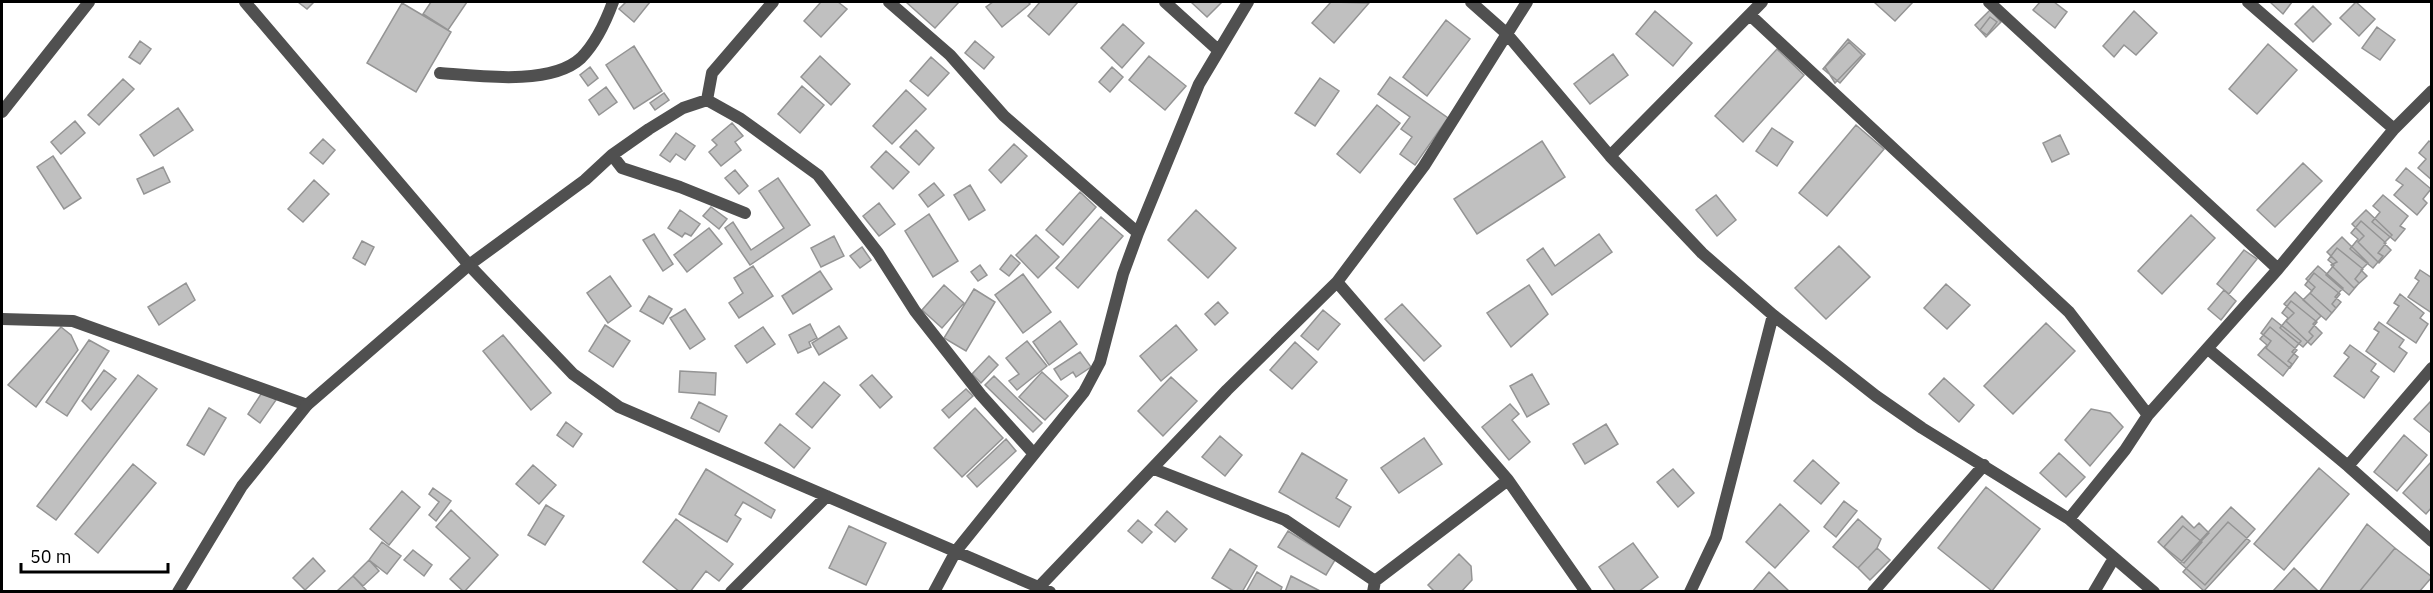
<svg xmlns="http://www.w3.org/2000/svg" width="2433" height="593" font-family="'IBM Plex Sans',sans-serif">
<style>
.building{fill:#c0c0c0;stroke:#949494;stroke-width:1.5}
.lines{fill:none;stroke-linecap:round;stroke-linejoin:round}
.minor{stroke:#505050;stroke-width:12}
.tertiary{stroke:#505050;stroke-width:12}
</style>
<rect width="100%" height="100%" fill="#fff"/>
<path class="building" d="M 298,2 L 314,2 L 307,9 Z
M 431,2 L 467,2 L 448,30 L 423,14 Z
M 626,2 L 650,2 L 634,22 L 619,9 Z
M 821,2 L 838,2 L 847,9 L 821,37 L 804,21 Z
M 906,2 L 959,2 L 935,28 Z
M 993,2 L 1028,2 L 1030,4 L 1002,27 L 986,7 Z
M 1040,2 L 1078,2 L 1049,35 L 1028,16 Z
M 1191,2 L 1222,2 L 1207,17 Z
M 1331,2 L 1369,3 L 1334,43 L 1312,23 Z
M 1874,2 L 1913,2 L 1895,21 Z
M 2040,2 L 2054,2 L 2067,12 L 2055,28 L 2033,10 Z
M 2270,2 L 2292,2 L 2283,14 Z
M 2356,2 L 2375,19 L 2359,36 L 2340,18 Z
M 402,3 L 451,32 L 416,92 L 367,63 Z
M 2313,6 L 2331,24 L 2313,42 L 2295,24 Z
M 1990,10 L 2001,22 L 1986,37 L 1975,25 Z
M 1655,11 L 1692,43 L 1673,66 L 1636,34 Z
M 2134,11 L 2157,33 L 2136,55 L 2124,45 L 2114,57 L 2103,46 Z
M 1990,17 L 1997,22 L 1987,35 L 1980,30 Z
M 1446,20 L 1470,39 L 1427,96 L 1403,77 Z
M 1123,24 L 1144,43 L 1122,68 L 1101,48 Z
M 2377,27 L 2395,40 L 2380,60 L 2362,48 Z
M 1848,39 L 1865,54 L 1840,83 L 1823,69 Z
M 140,41 L 151,49 L 140,64 L 129,57 Z
M 975,41 L 994,57 L 984,69 L 965,53 Z
M 1849,42 L 1862,55 L 1835,83 L 1825,67 Z
M 2268,44 L 2297,70 L 2257,114 L 2229,89 Z
M 634,46 L 662,91 L 634,109 L 606,65 Z
M 1777,49 L 1804,75 L 1743,142 L 1715,116 Z
M 1613,54 L 1628,75 L 1590,104 L 1574,84 Z
M 820,56 L 850,84 L 831,105 L 801,77 Z
M 1149,56 L 1186,86 L 1165,110 L 1129,80 Z
M 931,57 L 949,73 L 928,96 L 910,81 Z
M 590,67 L 598,78 L 588,86 L 580,75 Z
M 1112,67 L 1123,77 L 1110,92 L 1099,82 Z
M 1390,77 L 1448,118 L 1415,165 L 1400,154 L 1412,137 L 1401,129 L 1410,117 L 1378,94 Z
M 1320,78 L 1339,91 L 1315,126 L 1295,113 Z
M 123,79 L 134,89 L 99,125 L 88,115 Z
M 802,86 L 824,105 L 800,133 L 778,114 Z
M 606,87 L 617,102 L 599,115 L 589,100 Z
M 906,90 L 926,109 L 892,144 L 873,126 Z
M 664,93 L 669,100 L 655,110 L 650,103 Z
M 1377,105 L 1400,123 L 1360,173 L 1337,154 Z
M 178,108 L 193,130 L 154,156 L 140,135 Z
M 75,121 L 85,133 L 61,154 L 51,142 Z
M 732,123 L 743,136 L 735,142 L 741,150 L 721,166 L 709,152 L 717,145 L 712,140 Z
M 1856,125 L 1884,149 L 1827,216 L 1799,193 Z
M 1772,128 L 1793,142 L 1777,166 L 1756,151 Z
M 916,130 L 934,148 L 919,165 L 900,147 Z
M 676,133 L 695,146 L 685,160 L 676,154 L 670,162 L 660,155 Z
M 2060,135 L 2069,154 L 2052,162 L 2043,143 Z
M 323,139 L 335,150 L 323,164 L 310,153 Z
M 1542,141 L 1565,177 L 1477,234 L 1454,199 Z
M 2429,141 L 2432,143 L 2432,180 L 2418,168 L 2426,159 L 2419,153 Z
M 1014,144 L 1027,156 L 1001,183 L 989,170 Z
M 886,151 L 909,172 L 893,189 L 871,167 Z
M 53,156 L 81,198 L 64,209 L 37,167 Z
M 2303,163 L 2322,181 L 2275,227 L 2257,210 Z
M 163,167 L 170,182 L 144,194 L 137,179 Z
M 2406,168 L 2431,189 L 2423,199 L 2427,203 L 2417,215 L 2394,195 L 2403,185 L 2396,180 Z
M 735,170 L 748,186 L 739,194 L 725,178 Z
M 778,178 L 810,225 L 750,265 L 725,228 L 733,222 L 751,250 L 784,228 L 759,191 Z
M 314,180 L 329,194 L 303,222 L 288,209 Z
M 934,183 L 944,195 L 928,207 L 919,195 Z
M 970,185 L 985,210 L 969,220 L 954,195 Z
M 1080,192 L 1096,207 L 1063,245 L 1046,230 Z
M 1716,195 L 1736,220 L 1717,236 L 1696,210 Z
M 2383,195 L 2408,216 L 2400,226 L 2405,229 L 2395,241 L 2372,222 L 2380,212 L 2373,206 Z
M 879,203 L 895,224 L 879,236 L 863,216 Z
M 711,207 L 727,219 L 719,229 L 703,216 Z
M 680,210 L 700,224 L 691,236 L 685,233 L 682,237 L 668,228 Z
M 1196,210 L 1236,248 L 1208,278 L 1168,240 Z
M 2366,210 L 2392,235 L 2384,243 L 2391,250 L 2379,263 L 2358,242 L 2364,236 L 2352,224 Z
M 929,214 L 958,261 L 933,277 L 905,231 Z
M 2191,215 L 2215,238 L 2162,294 L 2138,271 Z
M 1101,217 L 1123,236 L 1078,288 L 1056,268 Z
M 2361,221 L 2386,243 L 2378,253 L 2383,256 L 2373,268 L 2350,249 L 2358,239 L 2351,233 Z
M 709,228 L 722,244 L 687,272 L 674,255 Z
M 654,234 L 673,264 L 663,271 L 643,240 Z
M 1599,234 L 1612,252 L 1552,295 L 1527,260 L 1543,248 L 1555,266 Z
M 1036,235 L 1059,257 L 1038,278 L 1016,255 Z
M 834,236 L 844,256 L 821,267 L 811,248 Z
M 2342,237 L 2368,263 L 2361,270 L 2367,276 L 2354,288 L 2331,265 L 2337,262 L 2327,252 Z
M 362,241 L 374,247 L 365,265 L 353,258 Z
M 1839,246 L 1870,277 L 1826,319 L 1795,288 Z
M 862,247 L 871,260 L 860,268 L 850,256 Z
M 2337,248 L 2363,269 L 2355,279 L 2359,283 L 2349,295 L 2326,275 L 2334,265 L 2328,260 Z
M 2244,250 L 2257,259 L 2229,294 L 2217,284 Z
M 1011,255 L 1020,263 L 1009,276 L 1000,269 Z
M 980,265 L 987,275 L 978,281 L 971,272 Z
M 753,266 L 773,296 L 739,318 L 729,303 L 743,293 L 734,278 Z
M 2318,266 L 2343,288 L 2335,297 L 2341,302 L 2332,313 L 2310,293 L 2315,287 L 2306,279 Z
M 2420,270 L 2432,278 L 2432,313 L 2408,297 L 2419,281 L 2415,278 Z
M 820,271 L 832,289 L 793,314 L 782,296 Z
M 2314,273 L 2340,294 L 2332,304 L 2336,308 L 2326,320 L 2303,300 L 2312,291 L 2305,285 Z
M 1023,274 L 1051,312 L 1023,333 L 995,295 Z
M 610,276 L 631,306 L 608,323 L 587,293 Z
M 186,283 L 195,300 L 159,325 L 148,307 Z
M 1946,284 L 1970,305 L 1947,329 L 1924,308 Z
M 944,285 L 964,303 L 942,328 L 922,310 Z
M 1529,285 L 1548,314 L 1511,347 L 1487,313 Z
M 974,289 L 995,302 L 966,351 L 944,338 Z
M 2224,290 L 2236,301 L 2221,320 L 2208,309 Z
M 2295,292 L 2321,316 L 2313,324 L 2322,333 L 2311,345 L 2286,321 L 2294,313 L 2284,304 Z
M 2400,294 L 2424,313 L 2420,318 L 2428,324 L 2416,343 L 2387,323 L 2399,306 L 2394,303 Z
M 649,296 L 672,309 L 663,324 L 640,311 Z
M 2291,301 L 2317,322 L 2309,332 L 2313,336 L 2303,347 L 2280,328 L 2288,318 L 2282,313 Z
M 1218,302 L 1228,313 L 1215,325 L 1205,314 Z
M 1402,304 L 1441,346 L 1424,361 L 1385,319 Z
M 685,309 L 705,339 L 690,349 L 670,318 Z
M 1323,310 L 1340,324 L 1318,350 L 1301,336 Z
M 2272,318 L 2301,341 L 2292,352 L 2298,357 L 2290,368 L 2266,348 L 2271,341 L 2261,333 Z
M 1060,321 L 1077,344 L 1049,365 L 1033,342 Z
M 2379,322 L 2404,340 L 2399,347 L 2407,353 L 2394,372 L 2366,351 L 2379,332 L 2374,329 Z
M 2046,323 L 2075,351 L 2013,414 L 1984,386 Z
M 810,324 L 817,338 L 809,342 L 811,347 L 798,353 L 789,335 Z
M 605,325 L 630,341 L 613,367 L 589,351 Z
M 1176,325 L 1197,350 L 1161,381 L 1140,356 Z
M 839,326 L 847,338 L 819,355 L 812,343 Z
M 61,327 L 71,335 L 78,350 L 36,407 L 8,385 Z
M 763,327 L 775,344 L 747,363 L 735,346 Z
M 2270,327 L 2297,350 L 2288,361 L 2292,364 L 2283,376 L 2258,355 L 2267,345 L 2260,339 Z
M 503,335 L 551,393 L 531,410 L 483,351 Z
M 89,340 L 109,351 L 67,416 L 46,402 Z
M 1027,341 L 1047,366 L 1017,390 L 1009,381 L 1019,374 L 1006,358 Z
M 1295,342 L 1317,362 L 1292,389 L 1270,370 Z
M 2350,345 L 2376,364 L 2371,371 L 2379,377 L 2364,398 L 2334,376 L 2349,357 L 2344,353 Z
M 1080,352 L 1091,367 L 1076,377 L 1073,372 L 1061,380 L 1054,369 Z
M 989,356 L 998,365 L 981,383 L 972,374 Z
M 104,370 L 116,379 L 91,410 L 82,401 Z
M 680,371 L 716,373 L 715,395 L 679,392 Z
M 1042,372 L 1068,396 L 1045,420 L 1019,397 Z
M 1532,374 L 1549,404 L 1527,417 L 1510,386 Z
M 138,375 L 157,389 L 56,520 L 37,506 Z
M 872,375 L 892,397 L 880,408 L 860,385 Z
M 994,376 L 1042,423 L 1033,432 L 985,385 Z
M 1171,377 L 1197,401 L 1163,436 L 1138,411 Z
M 1944,378 L 1974,405 L 1959,422 L 1929,394 Z
M 824,382 L 840,395 L 812,428 L 796,414 Z
M 966,389 L 973,396 L 949,418 L 942,410 Z
M 263,391 L 276,400 L 260,423 L 248,414 Z
M 2432,400 L 2432,434 L 2414,419 Z
M 699,402 L 727,416 L 719,432 L 691,418 Z
M 1510,404 L 1519,414 L 1512,420 L 1530,442 L 1509,460 L 1482,427 Z
M 209,408 L 226,418 L 204,455 L 187,445 Z
M 975,408 L 1003,438 L 962,477 L 934,448 Z
M 2091,409 L 2110,413 L 2123,427 L 2090,466 L 2065,440 Z
M 566,422 L 582,434 L 573,447 L 557,435 Z
M 780,424 L 810,448 L 794,468 L 765,443 Z
M 1606,424 L 1618,444 L 1585,464 L 1573,444 Z
M 2404,435 L 2427,455 L 2397,491 L 2374,472 Z
M 1220,436 L 1242,455 L 1225,476 L 1202,457 Z
M 1424,438 L 1442,464 L 1399,493 L 1381,468 Z
M 1006,439 L 1016,451 L 977,487 L 967,476 Z
M 1302,453 L 1347,480 L 1336,498 L 1351,507 L 1339,527 L 1279,492 Z
M 2059,453 L 2085,477 L 2066,497 L 2040,473 Z
M 1813,460 L 1839,483 L 1821,504 L 1794,481 Z
M 2432,461 L 2432,507 L 2426,514 L 2403,493 Z
M 133,464 L 156,483 L 98,553 L 75,534 Z
M 533,465 L 556,485 L 539,504 L 516,484 Z
M 2319,468 L 2349,494 L 2284,570 L 2254,544 Z
M 706,469 L 775,510 L 771,518 L 743,502 L 735,515 L 741,519 L 727,542 L 679,514 Z
M 1673,469 L 1694,493 L 1678,507 L 1657,482 Z
M 1986,487 L 2040,529 L 1992,591 L 1938,548 Z
M 433,488 L 451,501 L 436,521 L 429,515 L 439,502 L 429,494 Z
M 402,491 L 420,507 L 389,545 L 370,529 Z
M 1844,501 L 1857,511 L 1836,537 L 1824,527 Z
M 1780,504 L 1809,531 L 1775,568 L 1746,542 Z
M 546,505 L 564,516 L 545,545 L 528,535 Z
M 2231,507 L 2255,529 L 2205,585 L 2180,563 Z
M 451,510 L 498,555 L 464,592 L 450,579 L 470,558 L 436,527 Z
M 1167,511 L 1187,529 L 1175,542 L 1155,525 Z
M 2182,516 L 2194,528 L 2199,523 L 2209,533 L 2180,563 L 2158,542 Z
M 676,519 L 733,564 L 719,581 L 706,571 L 690,592 L 680,592 L 643,562 Z
M 1858,519 L 1881,539 L 1877,548 L 1858,568 L 1833,547 Z
M 1138,520 L 1152,532 L 1142,543 L 1128,531 Z
M 2228,522 L 2250,541 L 2204,591 L 2183,572 Z
M 2367,524 L 2395,548 L 2359,592 L 2319,592 Z
M 849,526 L 886,543 L 866,585 L 829,568 Z
M 2183,526 L 2202,542 L 2184,563 L 2164,547 Z
M 1288,531 L 1335,560 L 1326,575 L 1278,547 Z
M 382,542 L 401,556 L 387,574 L 369,560 Z
M 1633,543 L 1658,577 L 1638,592 L 1616,592 L 1599,567 Z
M 1877,548 L 1890,560 L 1870,580 L 1858,568 Z
M 2395,548 L 2432,577 L 2419,592 L 2359,592 Z
M 1230,549 L 1257,566 L 1242,592 L 1235,592 L 1212,578 Z
M 413,550 L 432,565 L 424,576 L 404,560 Z
M 1459,554 L 1471,566 L 1472,580 L 1461,592 L 1435,592 L 1428,585 Z
M 313,558 L 325,571 L 305,590 L 293,578 Z
M 369,560 L 379,571 L 363,586 L 353,576 Z
M 2294,568 L 2317,590 L 2316,592 L 2273,591 Z
M 1257,572 L 1282,587 L 1280,592 L 1246,592 Z
M 1769,572 L 1790,592 L 1752,592 Z
M 353,576 L 368,592 L 336,592 Z
M 1291,576 L 1322,592 L 1285,592 Z"/>
<g class="lines">
<path class="minor" d="M 245,2 L 469,265 L 573,374 L 619,407 L 1050,592
M 889,2 L 950,55 L 1004,116 L 1138,233
M 1165,2 L 1218,50
M 1471,2 L 1506,33 L 1610,156
M 1762,2 L 1610,156 L 1702,253 L 1773,315 L 1876,396 L 1922,428 L 2069,519 L 2154,592
M 1989,2 L 2278,269
M 2248,2 L 2394,129
M 1750,15 L 2069,312 L 2148,415
M 440,73 C 478,76 551,86 581,58 C 596,43 606,21 613,2
M 707,100 L 712,73 L 773,2
M 2,112 L 89,2
M 612,155 L 622,168 L 680,187 L 745,213
M 469,265 L 585,180 L 612,155 L 649,129 L 683,108 L 707,100 L 741,119 L 818,175 L 878,253 L 915,311 L 981,395 L 1034,454
M 1337,282 L 1508,480 L 1375,581
M 2,319 L 73,321 L 307,405
M 2208,349 L 2348,466 L 2432,541
M 2348,466 L 2432,368
M 1154,469 L 1285,520 L 1375,581 L 1373,592
M 1508,480 L 1586,592
M 2069,519 L 2125,450 L 2148,415 L 2278,269 L 2394,129 L 2432,91
M 1039,587 L 1227,390 L 1337,282 L 1424,166 L 1527,2
M 731,592 L 827,496
M 934,592 L 956,551 L 1084,392 L 1100,362 L 1123,274 L 1138,233 L 1199,84 L 1248,2
M 1690,592 L 1716,537 L 1773,315
M 1873,592 L 1984,465
M 2094,592 L 2114,558"/>
<path class="tertiary" d="M 178,592 L 242,486 L 307,405 L 469,265"/>
</g>
<rect width="2433" height="593" fill="none" stroke="#000000" stroke-width="6"/>
<path d="M21 563v9h147v-9" fill="none" stroke="#000000" stroke-width="3"/>
<text x="30" y="563" font-size="18" fill="#000000" stroke="#ffffff" stroke-width="4.5" paint-order="stroke">50 m</text>
</svg>
